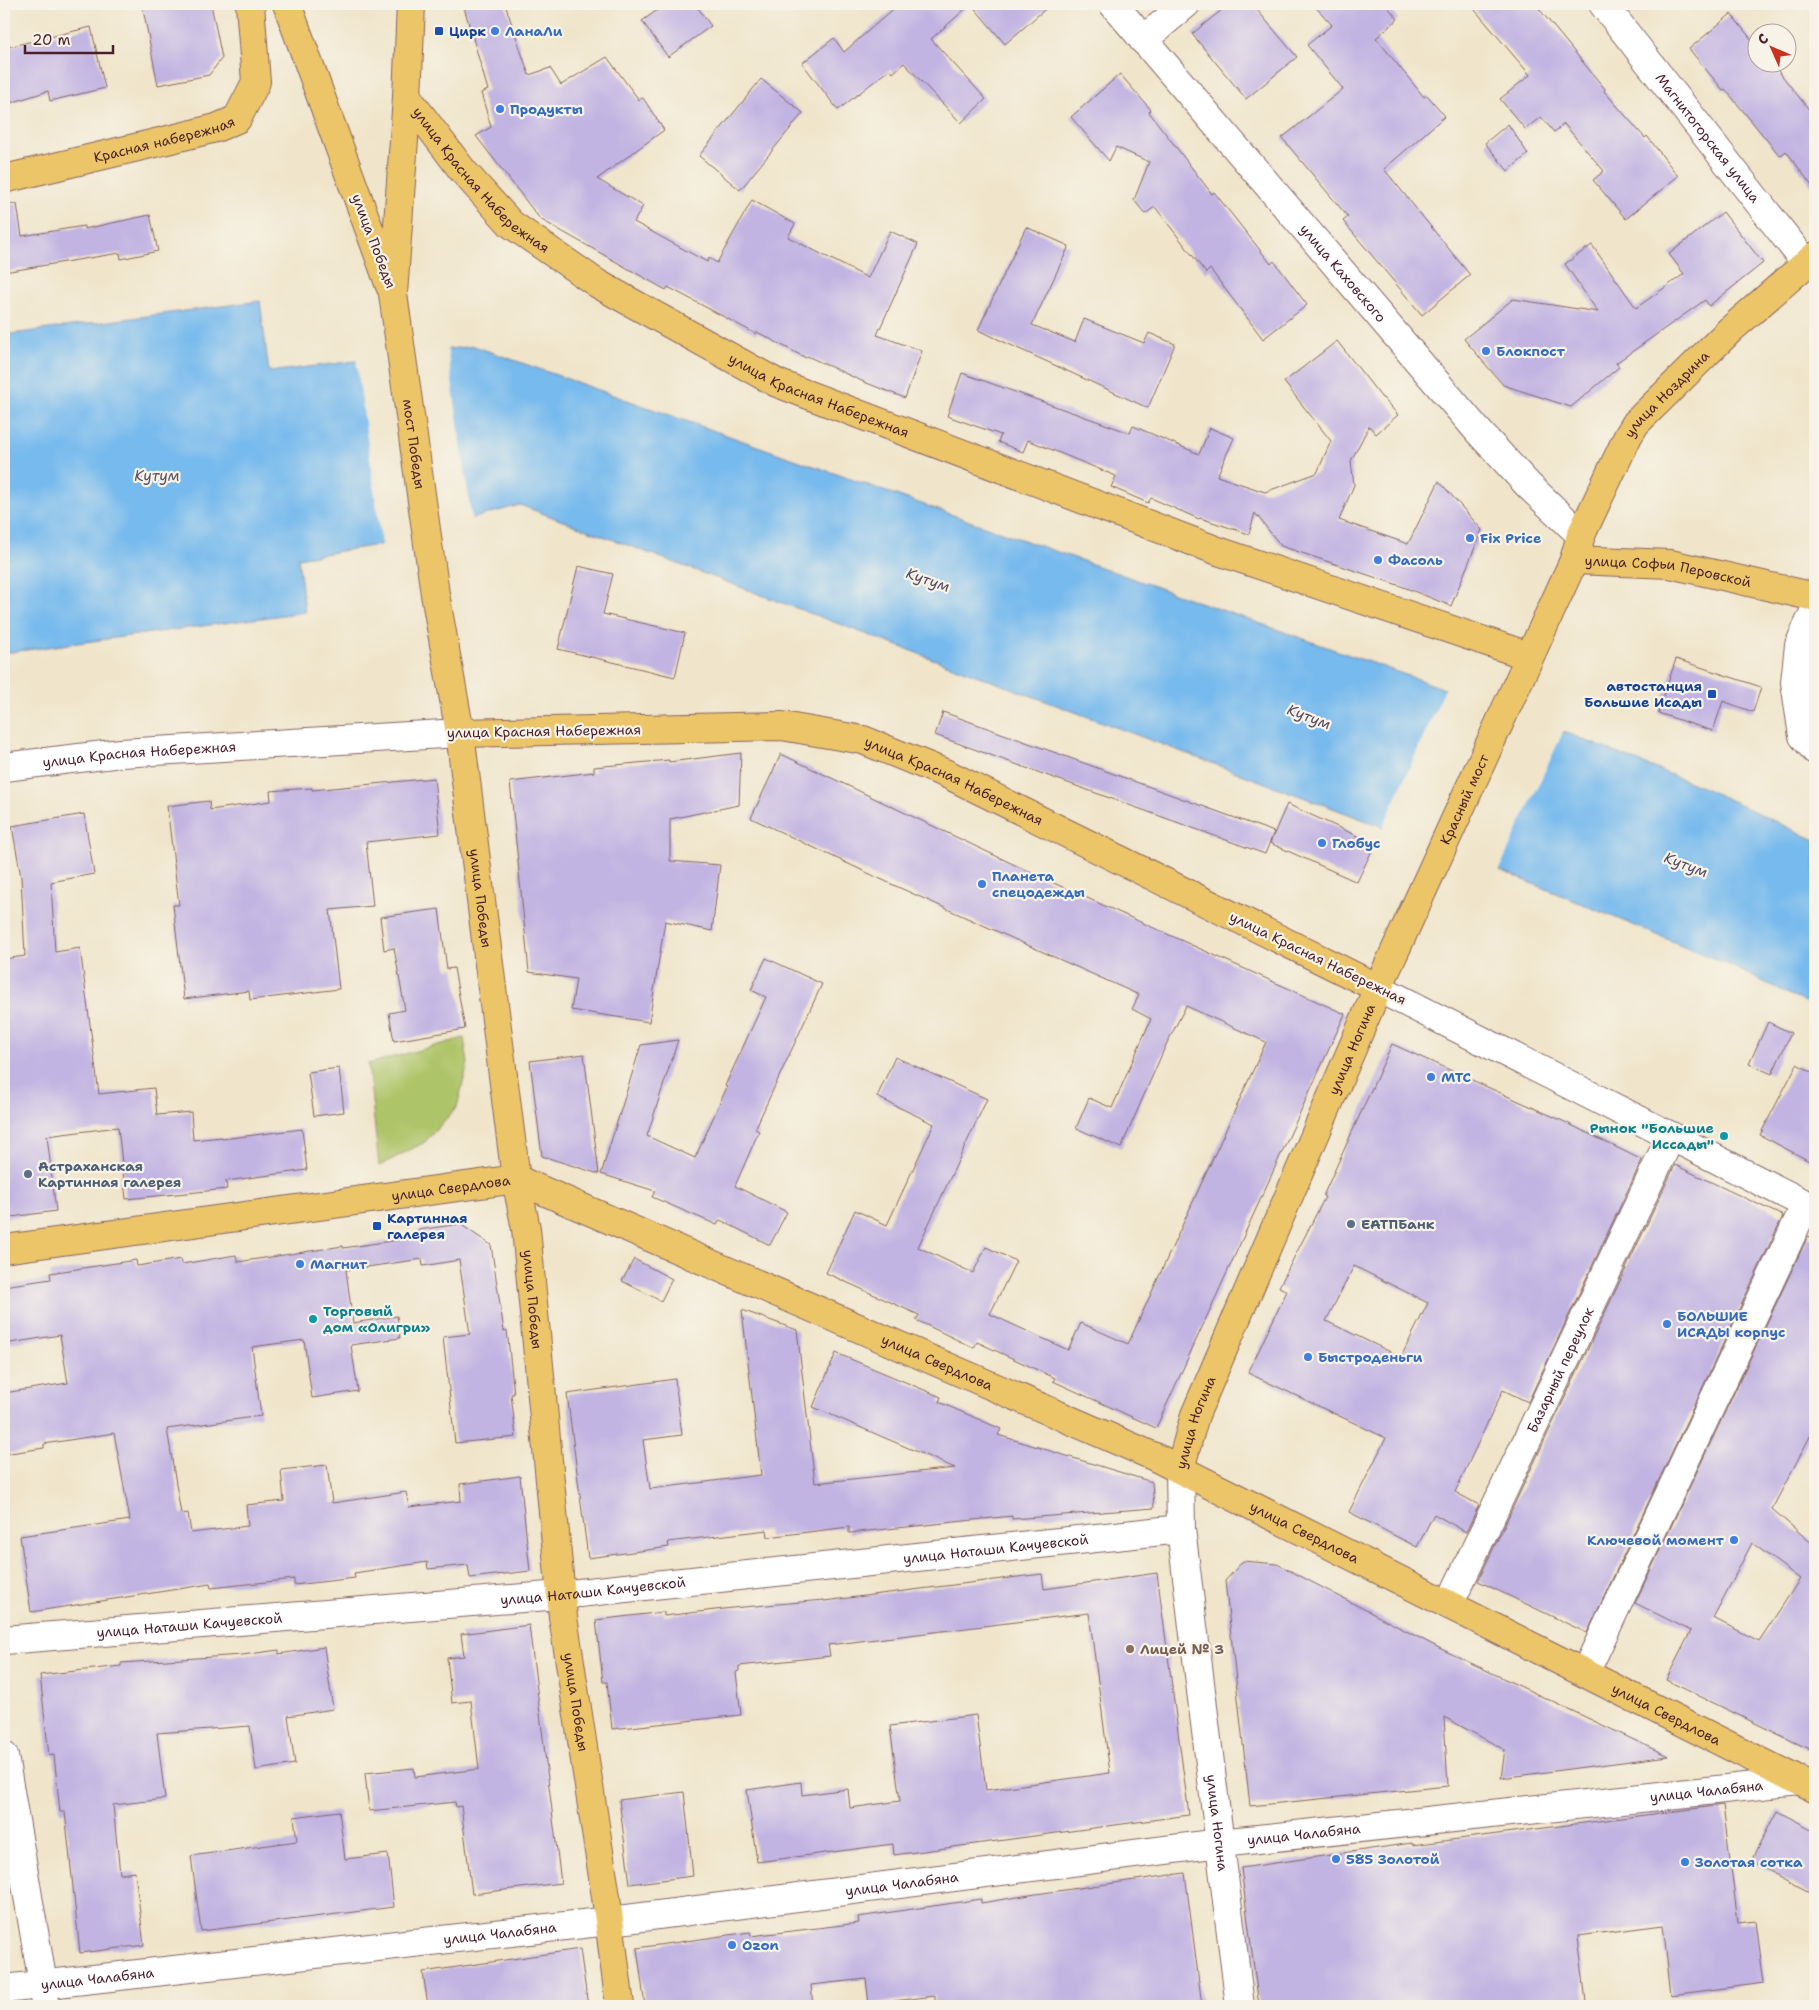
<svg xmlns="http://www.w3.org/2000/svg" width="1819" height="2010" font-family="'Shantell Sans',sans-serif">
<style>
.green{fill:#aec468;stroke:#7c724a}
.water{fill:#77baed;stroke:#606c8c}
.pier{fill:#f0e5cb}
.building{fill:#c1b4e2;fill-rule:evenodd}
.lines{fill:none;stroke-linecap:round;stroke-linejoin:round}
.minor-casing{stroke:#846463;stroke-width:30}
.major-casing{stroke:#846463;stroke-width:30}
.minor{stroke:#fff;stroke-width:28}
.major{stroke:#edc569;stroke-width:28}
.transit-dot{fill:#1a4fb4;stroke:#f7f3e8;stroke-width:2}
.shop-dot{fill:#3f7fe0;stroke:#f7f3e8;stroke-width:2}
.culture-dot{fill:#0f9aa8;stroke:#f7f3e8;stroke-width:2}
.service-dot{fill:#5c6f8a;stroke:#f7f3e8;stroke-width:2}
.education-dot{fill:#8d6e63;stroke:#f7f3e8;stroke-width:2}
.labels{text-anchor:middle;stroke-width:4.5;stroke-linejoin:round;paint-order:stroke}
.transit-label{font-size:14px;font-weight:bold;fill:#164399;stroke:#f7f3e8;text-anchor:start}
.shop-label{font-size:14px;font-weight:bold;fill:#366cbe;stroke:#f7f3e8;text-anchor:start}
.street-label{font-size:14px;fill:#4a1f2b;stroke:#f7f3e8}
.culture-label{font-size:14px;font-weight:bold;fill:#0d838f;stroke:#f7f3e8;text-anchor:end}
.service-label{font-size:14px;font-weight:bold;fill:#4e5e75;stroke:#f7f3e8;text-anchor:start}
.education-label{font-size:14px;font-weight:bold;fill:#785e54;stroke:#f7f3e8;text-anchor:start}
.water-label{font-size:15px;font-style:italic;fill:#584e65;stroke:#f7f3e8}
</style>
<rect width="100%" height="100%" fill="#f7f3e8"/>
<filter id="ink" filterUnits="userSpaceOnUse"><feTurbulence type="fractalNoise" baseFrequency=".02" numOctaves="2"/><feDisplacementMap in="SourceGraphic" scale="10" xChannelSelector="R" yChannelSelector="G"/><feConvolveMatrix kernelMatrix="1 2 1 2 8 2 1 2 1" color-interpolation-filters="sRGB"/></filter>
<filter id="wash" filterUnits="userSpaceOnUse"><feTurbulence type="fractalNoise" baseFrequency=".0096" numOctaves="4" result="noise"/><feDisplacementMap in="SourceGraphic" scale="20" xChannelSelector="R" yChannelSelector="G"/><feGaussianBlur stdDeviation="1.12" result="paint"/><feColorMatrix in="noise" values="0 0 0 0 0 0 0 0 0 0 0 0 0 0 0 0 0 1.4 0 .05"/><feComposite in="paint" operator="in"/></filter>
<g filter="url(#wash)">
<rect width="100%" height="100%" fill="#f0e5cb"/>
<path class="green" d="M 464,1038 L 468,1063 L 457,1107 L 425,1142 L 379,1166 L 368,1064 Z"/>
<path class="water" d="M 260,301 L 269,372 L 474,346 L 1420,680 L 1574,736 L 1704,788 L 1815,840 L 1815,1007 L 1725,963 L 1512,875 L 520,505 L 378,545 L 298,558 L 305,612 L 4,653 L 4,335 Z"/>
<path class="pier" d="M 447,347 L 472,521 L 382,546 L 356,358 Z
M 1446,687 L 1564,730 L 1498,872 L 1382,829 Z"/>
<g id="blocks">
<path class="building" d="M 142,4 L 211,4 L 222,58 L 209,75 L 158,85 Z
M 463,4 L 505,4 L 529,75 L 550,68 L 561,85 L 607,57 L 639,100 L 643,98 L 664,130 L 597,179 L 643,206 L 634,222 L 707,262 L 709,258 L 717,263 L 752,200 L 795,224 L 788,237 L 868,278 L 890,231 L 918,244 L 877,335 L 922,351 L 905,398 L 864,382 L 807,356 L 806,358 L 757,332 L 756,334 L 668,287 L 666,290 L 540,219 L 476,136 L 491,127 L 481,93 L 488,90 Z
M 666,4 L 695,4 L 711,26 L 668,57 L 642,21 Z
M 899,4 L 1051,4 L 1005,44 L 971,4 L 931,39 L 986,99 L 961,123 L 904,63 L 893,73 L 890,69 L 838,110 L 802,63 L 834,38 L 844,52 Z
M 1229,4 L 1252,4 L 1297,57 L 1246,99 L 1192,34 Z
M 1313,4 L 1385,4 L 1398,19 L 1376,38 L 1424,97 L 1427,95 L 1445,116 L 1384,169 L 1470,275 L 1422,315 L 1343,221 L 1348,217 L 1282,138 L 1343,89 L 1307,45 L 1332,25 Z
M 1470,4 L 1535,4 L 1605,89 L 1604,91 L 1645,138 L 1647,136 L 1678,176 L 1626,219 L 1593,180 L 1604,171 L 1564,124 L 1554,132 L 1541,117 L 1525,129 L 1500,99 L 1530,75 Z
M 1731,14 L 1756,45 L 1756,62 L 1771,62 L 1815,117 L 1815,190 L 1786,151 L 1780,156 L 1725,89 L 1723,90 L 1689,49 Z
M 91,27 L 105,88 L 50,101 L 48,91 L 4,105 L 4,48 Z
M 1120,74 L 1151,110 L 1149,112 L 1212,194 L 1214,192 L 1271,264 L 1274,261 L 1307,305 L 1263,339 L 1210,269 L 1206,273 L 1155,207 L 1145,214 L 1134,200 L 1149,162 L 1116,147 L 1109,161 L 1071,117 Z
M 761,79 L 803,113 L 740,190 L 699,156 Z
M 1508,124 L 1528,154 L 1508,171 L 1485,143 Z
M 17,204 L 22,236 L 84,226 L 84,229 L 150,215 L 158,251 L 121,259 L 120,253 L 4,272 L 4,205 Z
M 1723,212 L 1763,263 L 1709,306 L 1705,300 L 1616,363 L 1619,367 L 1571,407 L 1503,385 L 1464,339 L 1513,299 L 1598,312 L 1565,264 L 1592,245 L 1636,308 L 1684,274 L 1669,254 Z
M 1026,227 L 1069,246 L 1032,325 L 1075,342 L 1084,319 L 1144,343 L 1149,333 L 1175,344 L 1148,408 L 978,330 Z
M 1337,341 L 1382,398 L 1383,398 L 1398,415 L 1376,434 L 1369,426 L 1351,461 L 1354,485 L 1339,520 L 1408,544 L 1439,481 L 1482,530 L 1451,606 L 1401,586 L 1281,546 L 1255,513 L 1249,534 L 1200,518 L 1199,519 L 1151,498 L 1148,503 L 1111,487 L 1116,476 L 1028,440 L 1023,452 L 998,442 L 1001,435 L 947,416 L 962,373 L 1130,433 L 1133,426 L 1199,454 L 1210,428 L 1234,438 L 1217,476 L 1265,492 L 1317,473 L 1331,441 L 1284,382 Z
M 578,566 L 613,574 L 603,614 L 685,633 L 675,677 L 558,649 Z
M 1676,659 L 1761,687 L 1753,712 L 1723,701 L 1713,731 L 1658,713 Z
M 943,712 L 1274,832 L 1265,854 L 935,735 Z
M 741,753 L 739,805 L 670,819 L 670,861 L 720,865 L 712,931 L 665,921 L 649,1022 L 571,1010 L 576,979 L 529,972 L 510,782 L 594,772 L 594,767 L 669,760 L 669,762 Z
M 781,754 L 1036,875 L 1345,1014 L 1156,1428 L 1053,1381 L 1055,1378 L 977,1342 L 974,1348 L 916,1320 L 919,1315 L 826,1273 L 855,1210 L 887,1225 L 934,1124 L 877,1097 L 895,1057 L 987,1099 L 918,1247 L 973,1273 L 986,1247 L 1016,1261 L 990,1314 L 1068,1350 L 1081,1323 L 1128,1344 L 1266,1042 L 1186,1006 L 1165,1047 L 1121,1148 L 1076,1128 L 1089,1098 L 1112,1108 L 1151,1019 L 1132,1009 L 1139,995 L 889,883 L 751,818 Z
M 434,778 L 440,834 L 366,842 L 373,906 L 330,910 L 339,989 L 250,1000 L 249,991 L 184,999 L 173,905 L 179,905 L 167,806 L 209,801 L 210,810 L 271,801 L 270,791 L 312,788 L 312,790 Z
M 1287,804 L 1375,844 L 1357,882 L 1270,843 Z
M 84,814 L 94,874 L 51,882 L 55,952 L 80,948 L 99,1094 L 154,1088 L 157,1115 L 191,1112 L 193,1140 L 222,1137 L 222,1139 L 302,1129 L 307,1170 L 226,1181 L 227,1189 L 126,1199 L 118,1127 L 47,1136 L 56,1211 L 4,1218 L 4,959 L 25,956 L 21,877 L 12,826 Z
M 439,909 L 447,969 L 454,968 L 465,1029 L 394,1041 L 389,1013 L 405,1010 L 394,948 L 384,950 L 380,917 Z
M 766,958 L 822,984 L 755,1129 L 759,1131 L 735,1186 L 787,1212 L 770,1245 L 720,1220 L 717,1225 L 652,1197 L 655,1191 L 601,1174 L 641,1045 L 678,1040 L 647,1136 L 695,1158 L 727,1087 L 725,1086 L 766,997 L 751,990 Z
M 1768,1022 L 1791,1033 L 1772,1074 L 1749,1064 Z
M 1392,1044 L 1565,1122 L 1642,1160 L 1528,1402 L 1503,1390 L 1455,1492 L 1479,1505 L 1466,1532 L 1434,1514 L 1417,1547 L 1349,1512 L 1386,1438 L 1248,1373 L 1287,1291 L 1279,1287 L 1325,1197 L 1323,1196 ZM 1354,1266 L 1428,1303 L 1401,1357 L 1326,1321 Z
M 584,1054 L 599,1174 L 542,1156 L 530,1061 Z
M 1797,1064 L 1815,1074 L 1815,1164 L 1760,1135 Z
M 339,1068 L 344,1112 L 314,1116 L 308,1072 Z
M 1675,1165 L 1783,1216 L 1587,1633 L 1478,1581 Z
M 460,1224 L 491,1245 L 504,1331 L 507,1330 L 514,1394 L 511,1394 L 516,1437 L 455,1443 L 443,1337 L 470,1334 L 459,1260 L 423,1266 L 422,1259 L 346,1270 L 353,1323 L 397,1316 L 400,1338 L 351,1345 L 358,1391 L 312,1398 L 304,1340 L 252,1347 L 261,1416 L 167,1429 L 181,1514 L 188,1513 L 191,1533 L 248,1526 L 246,1505 L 284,1501 L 281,1470 L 327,1465 L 332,1503 L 406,1492 L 409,1507 L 461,1501 L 460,1484 L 520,1476 L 530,1571 L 470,1578 L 468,1565 L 428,1569 L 427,1562 L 354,1573 L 355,1578 L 294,1585 L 294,1579 L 211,1588 L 210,1584 L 31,1612 L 20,1536 L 130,1520 L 114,1433 L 44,1444 L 44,1448 L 4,1454 L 4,1393 L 68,1383 L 60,1335 L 4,1344 L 4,1286 L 51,1279 L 50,1273 L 136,1260 L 137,1266 L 181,1259 L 182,1264 L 236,1255 L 238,1262 L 343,1246 L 343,1248 L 419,1237 L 418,1230 Z
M 1808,1236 L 1815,1239 L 1815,1427 L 1772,1509 L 1815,1546 L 1815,1752 L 1666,1680 L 1691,1631 L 1635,1603 ZM 1752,1543 L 1800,1579 L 1759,1641 L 1713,1618 Z
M 634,1259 L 672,1279 L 661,1301 L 622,1281 Z
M 742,1310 L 797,1330 L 815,1483 L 955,1468 L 813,1407 L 836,1353 L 941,1397 L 939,1402 L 1001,1429 L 998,1435 L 1152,1482 L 1154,1508 L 1012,1519 L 1012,1516 L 849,1533 L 849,1527 L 768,1537 L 767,1530 L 668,1542 L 669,1547 L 588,1558 L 567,1394 L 675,1379 L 682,1435 L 643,1440 L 650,1489 L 761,1475 Z
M 1243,1561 L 1277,1564 L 1439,1648 L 1668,1756 L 1501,1778 L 1505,1750 L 1444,1717 L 1448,1786 L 1250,1806 L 1225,1581 Z
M 1157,1573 L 1189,1815 L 894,1855 L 893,1844 L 757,1862 L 747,1790 L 801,1782 L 802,1795 L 848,1789 L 850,1808 L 900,1801 L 890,1726 L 976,1715 L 986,1790 L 1110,1773 L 1089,1613 L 828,1645 L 830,1656 L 739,1666 L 739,1671 L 736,1672 L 741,1715 L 612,1729 L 607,1682 L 603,1682 L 596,1620 L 664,1612 L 664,1616 L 732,1608 L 824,1600 L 824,1601 L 1042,1574 L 1044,1589 Z
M 529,1625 L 561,1883 L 472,1894 L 461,1806 L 456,1807 L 455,1802 L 369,1811 L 365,1773 L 414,1768 L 415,1777 L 479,1769 L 471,1701 L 452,1703 L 447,1658 L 464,1656 L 461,1634 Z
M 324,1647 L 333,1709 L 288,1716 L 295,1764 L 256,1770 L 250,1726 L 157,1733 L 165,1799 L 113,1805 L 120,1874 L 135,1872 L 144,1945 L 80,1953 L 65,1812 L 60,1812 L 54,1755 L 49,1756 L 40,1675 L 121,1666 L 121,1663 L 242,1655 L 279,1650 L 279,1654 Z
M 684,1792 L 693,1876 L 630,1884 L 619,1800 Z
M 1723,1805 L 1738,1923 L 1756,1921 L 1764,1983 L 1671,1995 L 1663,1925 L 1578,1936 L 1586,2002 L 1557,2006 L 1259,2006 L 1241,1868 L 1412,1843 L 1412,1845 Z
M 339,1811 L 345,1859 L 388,1854 L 394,1907 L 201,1931 L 191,1856 L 297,1841 L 294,1817 Z
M 1777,1811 L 1815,1831 L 1815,1895 L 1751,1861 Z
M 1185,1873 L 1202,2006 L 935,2006 L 935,1996 L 869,2004 L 866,1979 L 811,1985 L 813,2006 L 645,2006 L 637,1948 L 750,1932 L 751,1936 L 859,1923 L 858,1917 L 981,1899 L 981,1903 L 1036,1894 Z
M 580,1949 L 588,2006 L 428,2006 L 423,1972 Z"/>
</g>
</g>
<g filter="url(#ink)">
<use href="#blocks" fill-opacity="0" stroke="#846463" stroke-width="1"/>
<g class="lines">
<defs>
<g id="minor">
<path id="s1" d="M 1113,4 L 1478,431 L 1529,486 L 1581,535"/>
<path id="s2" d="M 1603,4 L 1806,263"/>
<path d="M 1143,40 L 1186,4"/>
<path d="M 1815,610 L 1799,645 L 1795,682 L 1803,736 L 1815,750"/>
<path id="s3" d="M 4,767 L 121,753 L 460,733"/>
<path d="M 1378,988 L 1815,1209"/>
<path id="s4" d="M 1180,1469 L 1181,1529 L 1240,2006"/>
<path id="s5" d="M 1449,1605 L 1671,1136"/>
<path id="s6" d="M 4,1640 L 560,1595 L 1181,1529"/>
<path d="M 1585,1673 L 1806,1204"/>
<path d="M 4,1756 L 43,1984 L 45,2006"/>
<path id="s7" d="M 4,1989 L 627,1919 L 1220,1843 L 1800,1781"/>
</g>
<g id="major">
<path d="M 287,4 L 390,286"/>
<path id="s8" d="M 411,4 L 407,97 L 393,294 L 435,594 L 460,733 L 516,1179 L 526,1229 L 563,1617 L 606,1897 L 620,2006"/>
<path id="s9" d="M 407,97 L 463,171 L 511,224 L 598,284 L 777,383 L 1218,551 L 1529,656"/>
<path id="s10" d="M 4,179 L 176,138 L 216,128 L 237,119 L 256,82 L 250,4"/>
<path id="s11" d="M 1574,560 L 1670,564 L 1815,597"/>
<path id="s12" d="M 460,733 L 782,726 L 863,740 L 947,774 L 1378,988"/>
<path id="s13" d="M 4,1249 L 516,1179 L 1155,1457 L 1815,1789"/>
<path id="s14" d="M 1180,1469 L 1195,1415 L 1378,988 L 1574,560 L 1581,535 L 1628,436 L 1636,423 L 1730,330 L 1815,256"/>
</g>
</defs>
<use href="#minor" class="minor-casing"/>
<use href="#major" class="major-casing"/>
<use href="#minor" class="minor"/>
<use href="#major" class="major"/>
</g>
</g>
<g class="transit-dot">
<rect x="434" y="26" width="10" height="10" rx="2.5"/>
<rect x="1707" y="689" width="10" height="10" rx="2.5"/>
<rect x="372" y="1221" width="10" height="10" rx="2.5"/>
</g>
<g class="shop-dot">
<circle cx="495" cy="31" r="5"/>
<circle cx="500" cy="109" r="5"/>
<circle cx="1486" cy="351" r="5"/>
<circle cx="1470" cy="538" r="5"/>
<circle cx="1378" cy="560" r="5"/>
<circle cx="1322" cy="843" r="5"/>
<circle cx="982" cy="884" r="5"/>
<circle cx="1431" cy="1077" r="5"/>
<circle cx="300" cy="1264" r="5"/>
<circle cx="1667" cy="1324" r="5"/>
<circle cx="1308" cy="1357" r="5"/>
<circle cx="1734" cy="1540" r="5"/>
<circle cx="1336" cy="1859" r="5"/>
<circle cx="1685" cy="1862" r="5"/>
<circle cx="732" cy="1945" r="5"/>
</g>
<g class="culture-dot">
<circle cx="1724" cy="1136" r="5"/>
<circle cx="313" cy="1319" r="5"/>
</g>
<g class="service-dot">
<circle cx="28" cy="1174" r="5"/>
<circle cx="1351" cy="1224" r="5"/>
</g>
<circle class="education-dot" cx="1130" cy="1649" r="5"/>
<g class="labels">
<g class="transit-label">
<text x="449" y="36">Цирк</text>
<text x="1702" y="691" text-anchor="end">автостанция<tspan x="1702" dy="16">Большие Исады</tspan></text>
<text x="387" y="1223">Картинная<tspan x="387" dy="16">галерея</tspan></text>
</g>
<g class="shop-label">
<text x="505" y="36">ЛанаЛи</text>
<text x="510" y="114">Продукты</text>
<text x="1496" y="356">Блокпост</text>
<text x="1480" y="543">Fix Price</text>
<text x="1388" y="565">Фасоль</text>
<text x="1332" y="848">Глобус</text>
<text x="992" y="881">Планета<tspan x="992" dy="16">спецодежды</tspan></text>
<text x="1441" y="1082">МТС</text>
<text x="310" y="1269">Магнит</text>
<text x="1677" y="1321">БОЛЬШИЕ<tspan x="1677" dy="16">ИСАДЫ корпус</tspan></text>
<text x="1318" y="1362">Быстроденьги</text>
<text x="1724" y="1545" text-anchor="end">Ключевой момент</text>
<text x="1346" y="1864">585 Золотой</text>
<text x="1695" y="1867">Золотая сотка</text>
<text x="742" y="1950">Ozon</text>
</g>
<g class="street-label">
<text dy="5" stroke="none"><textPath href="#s10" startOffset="165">Красная набережная</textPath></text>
<text dy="5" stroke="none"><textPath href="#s2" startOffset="170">Магнитогорская улица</textPath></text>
<text dy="5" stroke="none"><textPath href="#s9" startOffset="112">улица Красная Набережная</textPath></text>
<text transform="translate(374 241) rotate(69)" y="5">улица Победы</text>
<text dy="5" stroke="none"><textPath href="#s1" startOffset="354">улица Каховского</textPath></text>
<text dy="5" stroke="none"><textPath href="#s9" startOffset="518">улица Красная Набережная</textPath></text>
<text dy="5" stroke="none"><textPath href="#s14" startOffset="1184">улица Ноздрина</textPath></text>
<text dy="5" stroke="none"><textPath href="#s8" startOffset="442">мост Победы</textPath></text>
<text dy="5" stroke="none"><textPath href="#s11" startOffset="95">улица Софьи Перовской</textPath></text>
<text transform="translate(544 731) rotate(-1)" y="5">улица Красная Набережная</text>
<text dy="5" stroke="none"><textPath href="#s3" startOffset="136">улица Красная Набережная</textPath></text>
<text dy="5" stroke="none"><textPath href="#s12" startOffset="504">улица Красная Набережная</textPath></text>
<text dy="5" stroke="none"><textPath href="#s14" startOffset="728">Красный мост</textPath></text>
<text dy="5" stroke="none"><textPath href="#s8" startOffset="901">улица Победы</textPath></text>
<text transform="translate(1318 958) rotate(26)" y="5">улица Красная Набережная</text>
<text dy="5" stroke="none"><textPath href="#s14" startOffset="454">улица Ногина</textPath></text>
<text dy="5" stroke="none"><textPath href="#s13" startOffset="451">улица Свердлова</textPath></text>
<text dy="5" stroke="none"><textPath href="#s8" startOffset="1306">улица Победы</textPath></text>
<text dy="5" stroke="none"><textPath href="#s13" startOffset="976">улица Свердлова</textPath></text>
<text dy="5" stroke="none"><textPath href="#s5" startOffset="260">Базарный переулок</textPath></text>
<text dy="5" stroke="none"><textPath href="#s14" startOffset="49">улица Ногина</textPath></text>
<text dy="5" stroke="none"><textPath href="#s13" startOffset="1381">улица Свердлова</textPath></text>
<text dy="5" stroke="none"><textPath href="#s6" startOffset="996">улица Наташи Качуевской</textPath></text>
<text dy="5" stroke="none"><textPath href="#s6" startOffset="591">улица Наташи Качуевской</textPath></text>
<text dy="5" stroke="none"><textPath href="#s6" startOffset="186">улица Наташи Качуевской</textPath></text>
<text dy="5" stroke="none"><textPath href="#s8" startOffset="1711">улица Победы</textPath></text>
<text dy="5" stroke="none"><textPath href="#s13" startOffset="1786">улица Свердлова</textPath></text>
<text dy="5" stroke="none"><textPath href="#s7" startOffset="1714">улица Чалабяна</textPath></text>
<text dy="5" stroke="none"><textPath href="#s4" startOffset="356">улица Ногина</textPath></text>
<text dy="5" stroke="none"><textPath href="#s7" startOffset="1309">улица Чалабяна</textPath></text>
<text dy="5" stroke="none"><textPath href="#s7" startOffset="904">улица Чалабяна</textPath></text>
<text dy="5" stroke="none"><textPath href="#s7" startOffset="499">улица Чалабяна</textPath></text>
<text dy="5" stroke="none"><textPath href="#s7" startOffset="94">улица Чалабяна</textPath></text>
</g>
<g class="culture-label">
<text x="1714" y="1133">Рынок "Большие<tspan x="1714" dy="16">Иссады"</tspan></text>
<text x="323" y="1316" text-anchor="start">Торговый<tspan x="323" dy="16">дом «Олигри»</tspan></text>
</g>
<g class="service-label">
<text x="38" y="1171">Астраханская<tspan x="38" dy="16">Картинная галерея</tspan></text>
<text x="1361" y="1229">ЕАТПБанк</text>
</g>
<g class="education-label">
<text x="1140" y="1654">Лицей № 3</text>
</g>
<g class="water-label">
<text x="157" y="481">Кутум</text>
<text transform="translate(928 580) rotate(19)" y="5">Кутум</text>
<text transform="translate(1309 717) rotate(21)" y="5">Кутум</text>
<text transform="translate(1686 865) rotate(21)" y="5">Кутум</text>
</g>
</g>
<rect width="1819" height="2010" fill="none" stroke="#f7f3e8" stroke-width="20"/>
<g transform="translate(1772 48) rotate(315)"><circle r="24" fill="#f7f3e8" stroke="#b29e9c"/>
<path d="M0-4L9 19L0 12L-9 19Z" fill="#c8321e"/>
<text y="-8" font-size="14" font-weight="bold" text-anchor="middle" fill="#4a1f2b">С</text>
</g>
<path d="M25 45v8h88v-8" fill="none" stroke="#4a1f2b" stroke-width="2.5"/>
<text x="32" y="45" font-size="15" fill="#4a1f2b" stroke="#f7f3e8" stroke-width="4" paint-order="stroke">20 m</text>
</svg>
